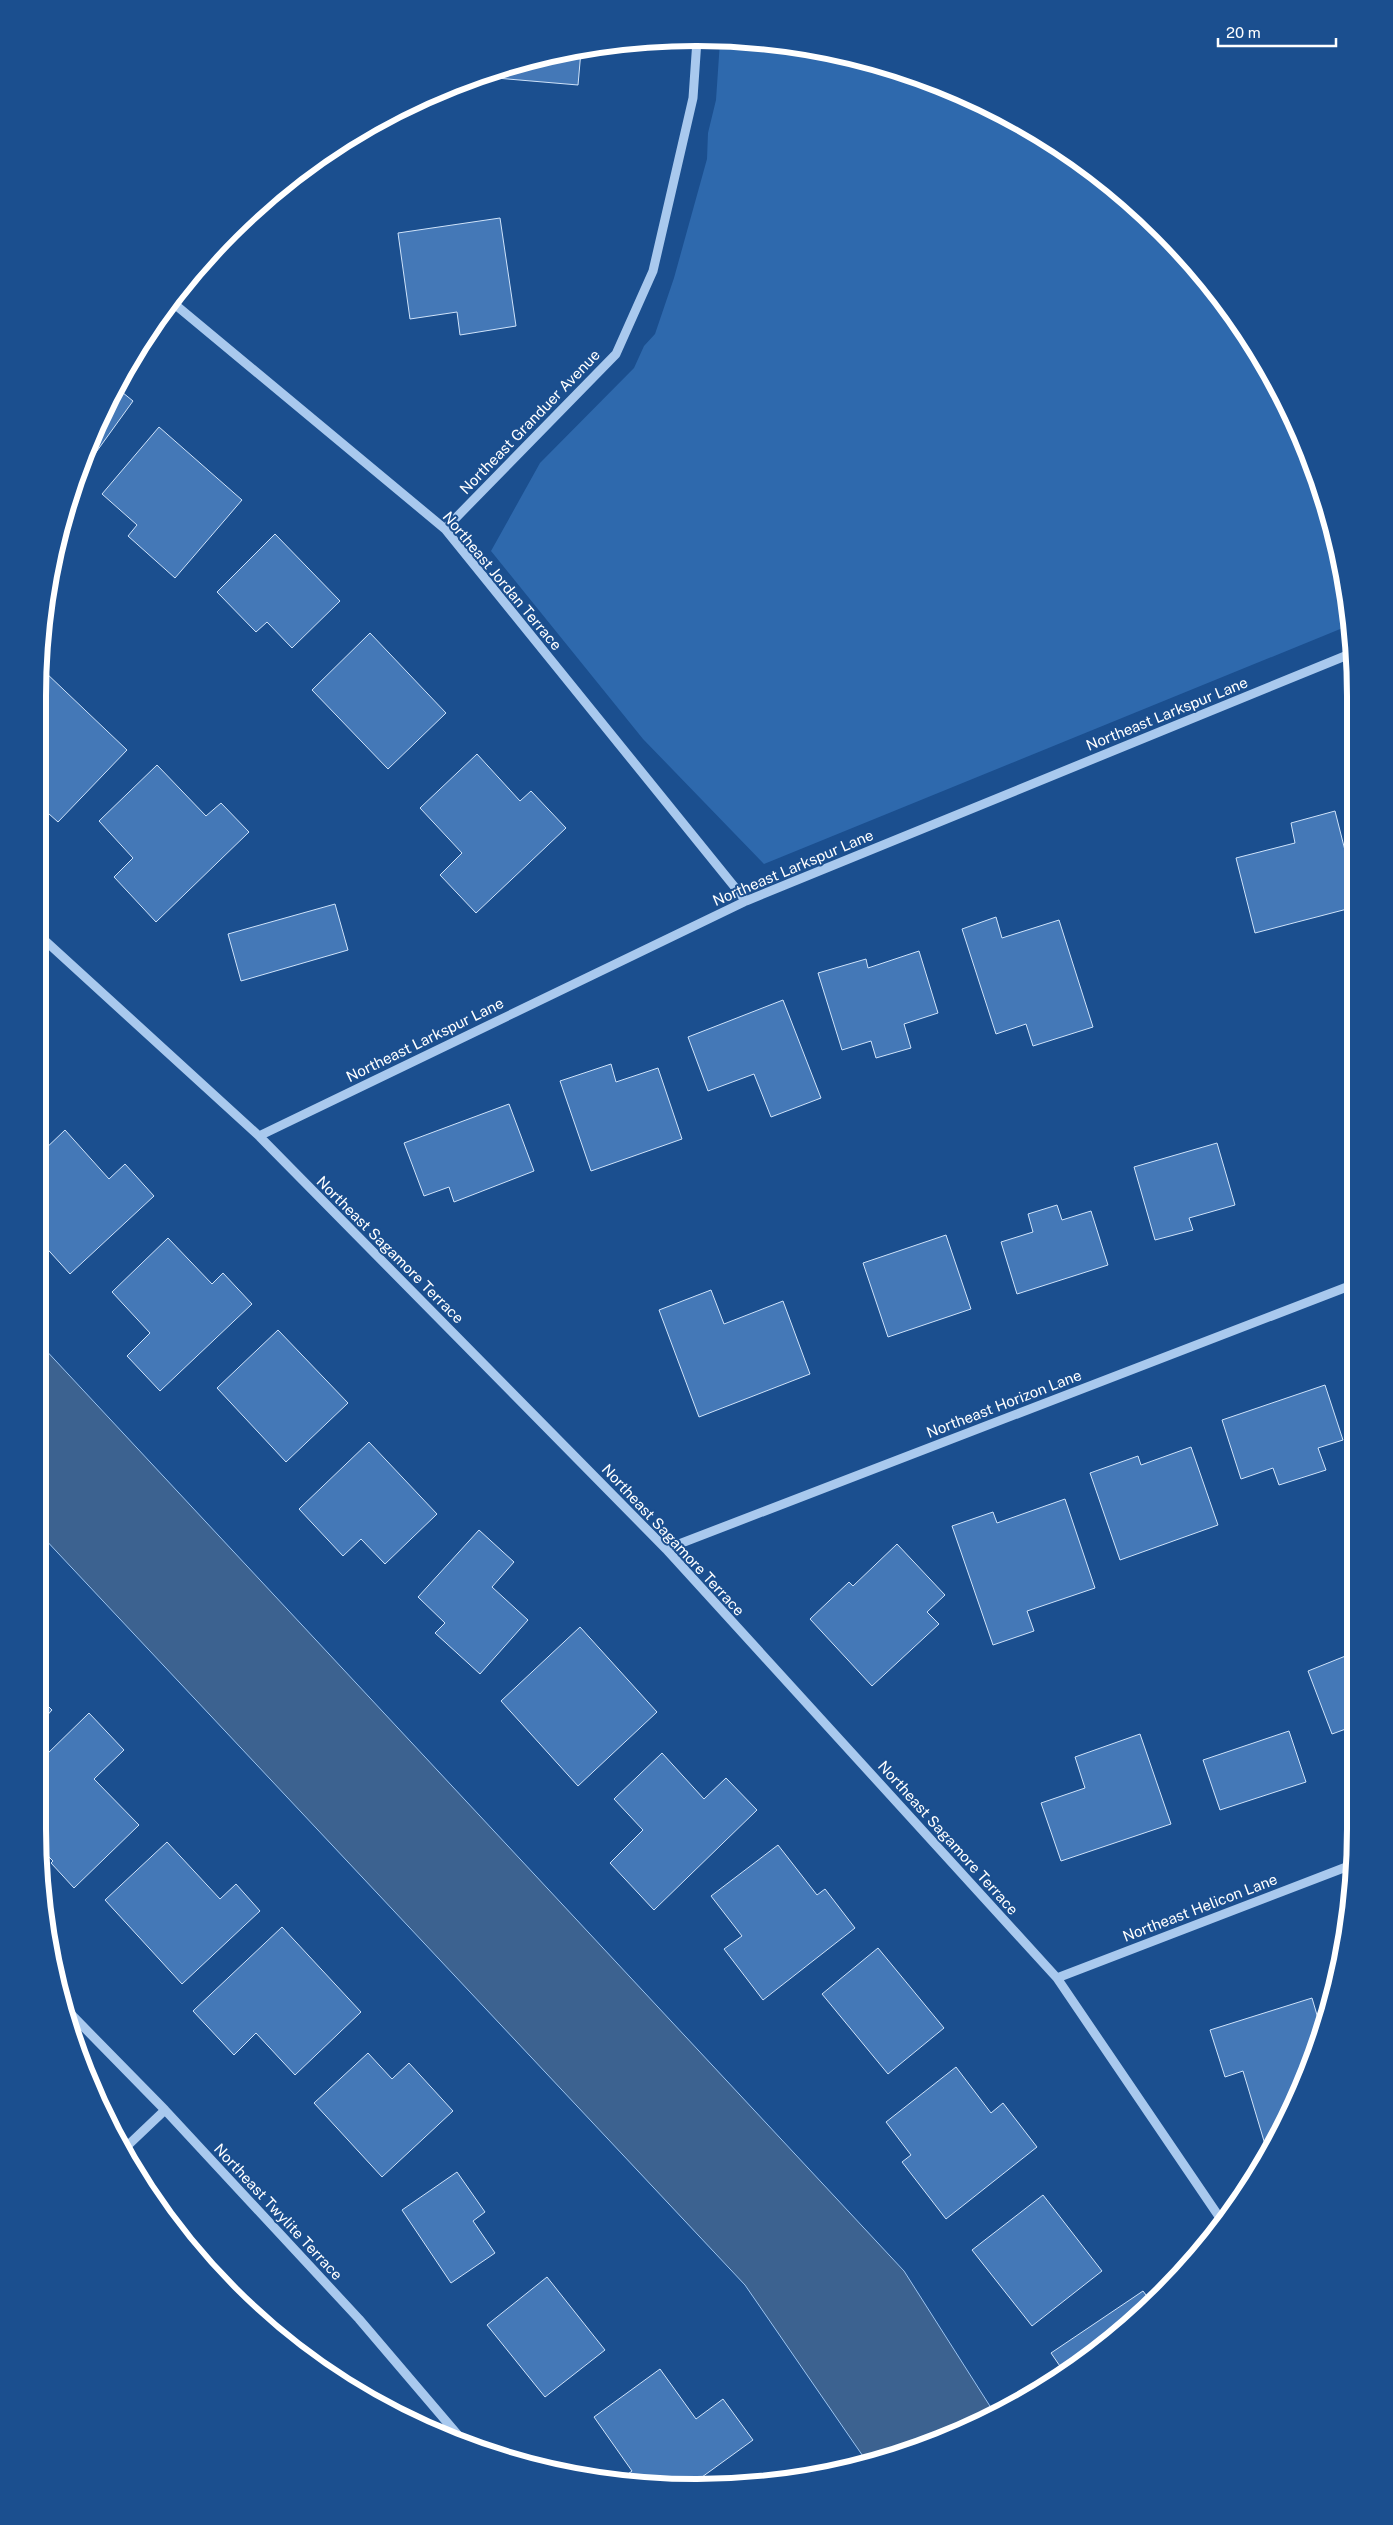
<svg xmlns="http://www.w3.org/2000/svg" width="1393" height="2525" font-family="'Public Sans',sans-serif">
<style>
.green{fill:#2e69ad}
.water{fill:#3c6290;stroke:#9cc4f0}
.building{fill:#4478b7;stroke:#cfe3fa}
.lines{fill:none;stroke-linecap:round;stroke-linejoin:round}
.minor{stroke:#a9c9ee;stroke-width:9}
.labels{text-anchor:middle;stroke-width:4;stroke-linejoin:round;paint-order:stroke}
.street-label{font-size:15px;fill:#fff;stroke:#1b4f8f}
.rim{fill:none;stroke:#fff;stroke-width:6}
</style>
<rect width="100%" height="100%" fill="#1b4f8f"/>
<path class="green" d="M 720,41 L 783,43 L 909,73 L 1026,126 L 1162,230 L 1245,331 L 1320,484 L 1350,611 L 1350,625 L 764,864 L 643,739 L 491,551 L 540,463 L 634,368 L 644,346 L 655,334 L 674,278 L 707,159 L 708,133 L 716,100 Z"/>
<path class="water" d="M 41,1345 L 904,2271 L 995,2414 L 948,2437 L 867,2462 L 745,2285 L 42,1536 Z"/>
<path class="building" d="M 581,51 L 578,85 L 496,78 L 497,71 L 526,60 Z
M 500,218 L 516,326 L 460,335 L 457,312 L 410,319 L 398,233 Z
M 117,388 L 133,401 L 84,469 Z
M 159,427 L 242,500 L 175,578 L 128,536 L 137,525 L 102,494 Z
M 275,534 L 340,601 L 292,648 L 267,622 L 256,632 L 217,592 Z
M 370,633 L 446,713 L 388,769 L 312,690 Z
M 44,671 L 127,750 L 58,822 L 39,805 L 39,677 Z
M 477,754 L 520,801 L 531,791 L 566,828 L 476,913 L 440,875 L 462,853 L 420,808 Z
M 157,765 L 206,816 L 221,803 L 249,832 L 156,922 L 114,877 L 133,858 L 99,821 Z
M 1335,811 L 1351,874 L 1351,908 L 1255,933 L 1236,858 L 1295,843 L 1291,823 Z
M 335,904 L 348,950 L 241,981 L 228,934 Z
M 996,917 L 1002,938 L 1059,920 L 1093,1027 L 1033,1046 L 1026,1024 L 996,1034 L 962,929 Z
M 919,951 L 938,1013 L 904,1024 L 911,1048 L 876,1058 L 871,1041 L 842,1050 L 818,973 L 866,959 L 868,968 Z
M 783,1000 L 821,1098 L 771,1117 L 754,1074 L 708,1091 L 688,1037 Z
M 611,1064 L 616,1082 L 658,1068 L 682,1139 L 591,1171 L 560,1081 Z
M 509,1104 L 534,1171 L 454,1202 L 449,1187 L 424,1196 L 404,1143 Z
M 65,1130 L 109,1179 L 125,1164 L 154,1196 L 70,1274 L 41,1242 L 41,1153 Z
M 1217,1143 L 1235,1205 L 1189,1218 L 1193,1230 L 1155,1240 L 1134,1167 Z
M 1057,1205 L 1062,1220 L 1091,1211 L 1108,1265 L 1017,1294 L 1001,1242 L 1033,1232 L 1028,1214 Z
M 946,1235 L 971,1309 L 888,1337 L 863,1263 Z
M 168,1238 L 212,1284 L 223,1273 L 252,1304 L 160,1391 L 127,1356 L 150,1333 L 112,1292 Z
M 711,1290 L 724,1324 L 783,1301 L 810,1374 L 699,1417 L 659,1310 Z
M 278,1330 L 348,1403 L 286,1462 L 217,1388 Z
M 1325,1385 L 1343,1440 L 1318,1448 L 1326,1470 L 1279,1485 L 1273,1468 L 1241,1479 L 1222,1420 Z
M 369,1442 L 437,1514 L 385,1564 L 361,1539 L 343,1556 L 299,1509 Z
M 1191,1447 L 1218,1525 L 1120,1560 L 1090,1473 L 1138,1456 L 1141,1465 Z
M 1065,1499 L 1095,1588 L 1027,1611 L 1034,1631 L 993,1645 L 952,1526 L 993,1512 L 997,1523 Z
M 479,1530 L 514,1562 L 492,1587 L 528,1620 L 480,1674 L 435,1633 L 445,1623 L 418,1597 Z
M 897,1544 L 945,1595 L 927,1612 L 939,1624 L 872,1686 L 810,1619 L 849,1582 L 853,1586 Z
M 580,1627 L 657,1712 L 578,1786 L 501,1701 Z
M 1353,1653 L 1354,1726 L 1332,1734 L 1308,1671 Z
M 42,1700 L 52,1710 L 43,1720 Z
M 89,1713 L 124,1750 L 94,1779 L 139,1825 L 74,1888 L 51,1863 L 53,1861 L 43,1851 L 43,1758 Z
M 1289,1731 L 1306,1782 L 1220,1810 L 1203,1760 Z
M 1140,1734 L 1171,1824 L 1061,1861 L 1041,1803 L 1085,1788 L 1075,1757 Z
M 662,1753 L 704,1799 L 726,1778 L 757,1810 L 654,1910 L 610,1863 L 643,1830 L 614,1799 Z
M 167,1842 L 220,1899 L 236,1884 L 260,1911 L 182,1984 L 105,1900 Z
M 778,1845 L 817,1895 L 825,1889 L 855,1928 L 763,2000 L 724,1949 L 742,1936 L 711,1896 Z
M 282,1927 L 361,2012 L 295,2075 L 256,2033 L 234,2055 L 193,2011 Z
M 878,1948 L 944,2028 L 888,2074 L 822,1994 Z
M 1312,1998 L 1322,2032 L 1321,2040 L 1271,2150 L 1267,2151 L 1243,2071 L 1225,2077 L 1210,2030 Z
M 368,2053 L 392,2079 L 409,2063 L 453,2111 L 382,2177 L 314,2103 Z
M 956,2067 L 991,2113 L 1003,2103 L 1037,2147 L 946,2219 L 902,2162 L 911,2155 L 886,2122 Z
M 457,2172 L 485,2212 L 473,2221 L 495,2253 L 451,2283 L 402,2210 Z
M 1043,2195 L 1102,2271 L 1032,2326 L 972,2250 Z
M 547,2277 L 605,2350 L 545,2397 L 487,2325 Z
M 1143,2291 L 1152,2303 L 1131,2324 L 1064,2372 L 1051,2353 Z
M 660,2369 L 696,2419 L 723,2399 L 753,2440 L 691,2485 L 617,2482 L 632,2471 L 594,2417 Z"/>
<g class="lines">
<path class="minor" d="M 172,302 L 445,529 L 746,901
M 445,529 L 616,354 L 653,271 L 693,98 L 697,40
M 40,936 L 259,1136 L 666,1549 L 1057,1978 L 1222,2221
M 259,1136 L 746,901 L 1350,654
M 666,1549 L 1352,1285
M 1057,1978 L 1354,1864
M 65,2008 L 165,2110 L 359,2319 L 463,2441
M 124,2149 L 165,2110"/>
</g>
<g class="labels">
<g class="street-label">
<text transform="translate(530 422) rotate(-46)" y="5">Northeast Granduer Avenue</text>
<text transform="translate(502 581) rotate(50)" y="5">Northeast Jordan Terrace</text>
<text transform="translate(1167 714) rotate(-22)" y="5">Northeast Larkspur Lane</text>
<text transform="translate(793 868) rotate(-23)" y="5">Northeast Larkspur Lane</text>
<text transform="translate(425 1040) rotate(-26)" y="5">Northeast Larkspur Lane</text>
<text transform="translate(390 1250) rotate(45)" y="5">Northeast Sagamore Terrace</text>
<text transform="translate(1004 1404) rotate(-21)" y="5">Northeast Horizon Lane</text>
<text transform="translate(673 1540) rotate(47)" y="5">Northeast Sagamore Terrace</text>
<text transform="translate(948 1838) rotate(48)" y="5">Northeast Sagamore Terrace</text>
<text transform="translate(1200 1908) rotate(-21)" y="5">Northeast Helicon Lane</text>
<text transform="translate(278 2212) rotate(47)" y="5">Northeast Twylite Terrace</text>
</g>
</g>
<path d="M0 0H1393V2525H0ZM696 46H697A650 650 0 0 1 1347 696V1829A650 650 0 0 1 697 2479H696A650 650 0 0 1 46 1829V696A650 650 0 0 1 696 46Z" fill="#1b4f8f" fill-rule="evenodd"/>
<path class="rim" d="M696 46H697A650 650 0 0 1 1347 696V1829A650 650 0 0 1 697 2479H696A650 650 0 0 1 46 1829V696A650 650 0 0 1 696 46Z"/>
<path d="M1218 38v8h118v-8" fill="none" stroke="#ffffff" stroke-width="2.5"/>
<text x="1226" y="38" font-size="15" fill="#ffffff" stroke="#1b4f8f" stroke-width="4" paint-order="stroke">20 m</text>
</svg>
